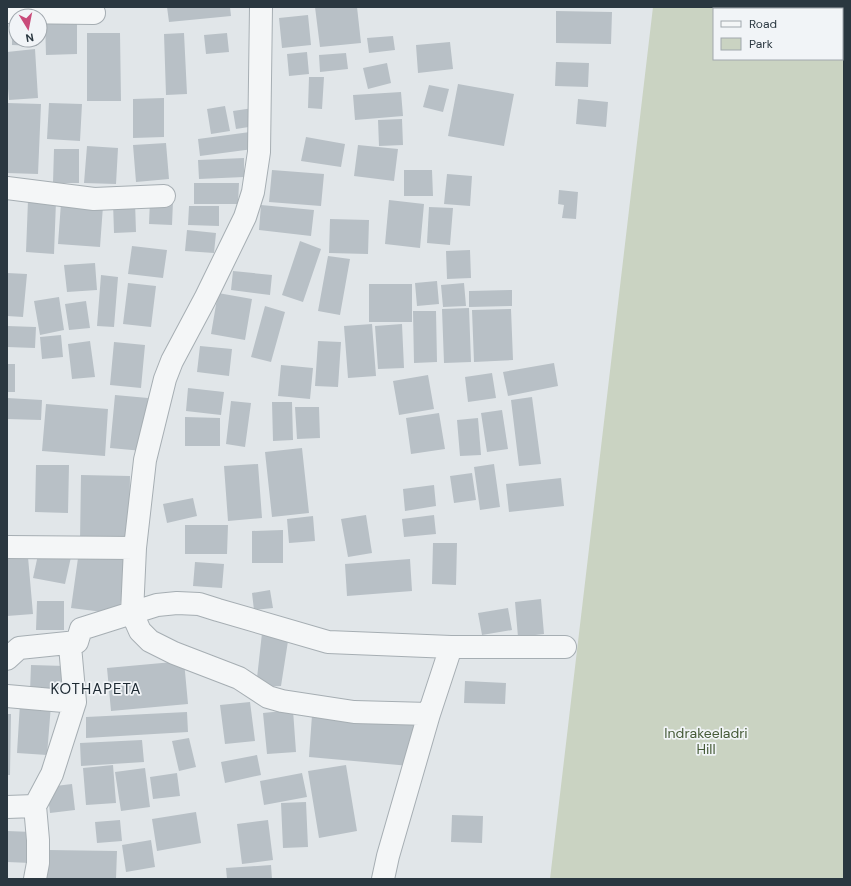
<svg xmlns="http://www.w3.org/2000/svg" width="851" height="886" font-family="'DM Sans',sans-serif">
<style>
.green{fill:#cad3c2;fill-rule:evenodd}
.building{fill:#b8c0c6}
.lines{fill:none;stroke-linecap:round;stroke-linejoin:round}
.street-casing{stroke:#a6aeb3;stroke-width:24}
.street{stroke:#f4f6f7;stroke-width:22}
.labels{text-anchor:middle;stroke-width:3.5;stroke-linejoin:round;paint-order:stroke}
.park-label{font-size:14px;fill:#465b38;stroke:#f1f4f7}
.neighbourhood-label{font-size:15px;letter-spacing:1px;fill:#1c2831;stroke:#f1f4f7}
</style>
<rect width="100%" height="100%" fill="#e1e6e9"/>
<path class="green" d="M 653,7 L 844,7 L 844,879 L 550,879 ZM 714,9 L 842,9 L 842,59 L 714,59 Z"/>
<path class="building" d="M 167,7 L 230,7 L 231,16 L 169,22 Z
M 315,7 L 357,7 L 361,43 L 320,47 Z
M 556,11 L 612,12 L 611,44 L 556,43 Z
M 308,15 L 311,45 L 282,48 L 279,18 Z
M 77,18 L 77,54 L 46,55 L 45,19 Z
M 12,20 L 16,20 L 16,40 L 37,40 L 37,46 L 12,45 Z
M 87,33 L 120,33 L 121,101 L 87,101 Z
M 184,33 L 187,94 L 166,95 L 164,34 Z
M 227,33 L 229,52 L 206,54 L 204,35 Z
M 393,36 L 395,50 L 369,53 L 367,38 Z
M 450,42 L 453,69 L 418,73 L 416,45 Z
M 35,49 L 38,98 L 9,100 L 7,77 L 7,52 Z
M 307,52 L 309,74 L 289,76 L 287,54 Z
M 346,53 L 348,69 L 320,72 L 319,55 Z
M 556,62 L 589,63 L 588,87 L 555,86 Z
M 387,63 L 391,83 L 368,89 L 363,68 Z
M 309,77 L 324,77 L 322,109 L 308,108 Z
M 458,84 L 514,94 L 504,146 L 448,136 Z
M 429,85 L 449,89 L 443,112 L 423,107 Z
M 401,92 L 403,116 L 355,120 L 353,95 Z
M 164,98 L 164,137 L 133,138 L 133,99 Z
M 578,99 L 608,102 L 606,127 L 576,124 Z
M 7,103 L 41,104 L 38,174 L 7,173 Z
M 49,103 L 82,104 L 80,141 L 47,139 Z
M 225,106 L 230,131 L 211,134 L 207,109 Z
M 253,108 L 255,126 L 236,129 L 233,111 Z
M 402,119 L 403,145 L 379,146 L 378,120 Z
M 250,132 L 253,149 L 200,156 L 198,139 Z
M 306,137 L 345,144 L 341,167 L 301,161 Z
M 166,143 L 169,179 L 136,182 L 133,145 Z
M 358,145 L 398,149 L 394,181 L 354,176 Z
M 87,146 L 118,148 L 116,184 L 84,183 Z
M 54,149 L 79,149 L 79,183 L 53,183 Z
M 244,158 L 244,177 L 199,179 L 198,160 Z
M 272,170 L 324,174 L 321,206 L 269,202 Z
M 404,170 L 432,170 L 433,196 L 404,196 Z
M 447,174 L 472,176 L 470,206 L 444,204 Z
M 194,183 L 239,183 L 238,204 L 194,204 Z
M 559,190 L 578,192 L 576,219 L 562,218 L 564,205 L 558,204 Z
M 28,200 L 56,201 L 54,254 L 26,252 Z
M 150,200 L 173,201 L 172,225 L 149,224 Z
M 389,200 L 424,204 L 420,248 L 385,244 Z
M 113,202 L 135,202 L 136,232 L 114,233 Z
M 61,203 L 103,206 L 100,247 L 58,244 Z
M 261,205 L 314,210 L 311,236 L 259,230 Z
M 189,206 L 219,206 L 219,226 L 188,225 Z
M 429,207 L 453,208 L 450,245 L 427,243 Z
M 330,219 L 369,220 L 368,254 L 329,253 Z
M 187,230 L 216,233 L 214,253 L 185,251 Z
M 300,241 L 321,249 L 303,302 L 282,295 Z
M 132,246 L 167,250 L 163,278 L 128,274 Z
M 470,250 L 471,278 L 447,279 L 446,251 Z
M 328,256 L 350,259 L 340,315 L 318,311 Z
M 95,263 L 97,290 L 67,292 L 64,265 Z
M 233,271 L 272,275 L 270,295 L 231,290 Z
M 7,273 L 27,274 L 23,317 L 7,316 Z
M 101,275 L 118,277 L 114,327 L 97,326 Z
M 437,281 L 439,304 L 417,306 L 415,283 Z
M 128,283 L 156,286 L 151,327 L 123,324 Z
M 464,283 L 466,306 L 443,307 L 441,285 Z
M 369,284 L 412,284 L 412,322 L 369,322 Z
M 512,290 L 512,306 L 469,307 L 469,291 Z
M 218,293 L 252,299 L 245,340 L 211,334 Z
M 59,297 L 64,330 L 40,335 L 34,301 Z
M 86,301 L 90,328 L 69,330 L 65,304 Z
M 265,306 L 285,312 L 271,362 L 251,357 Z
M 469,308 L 471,362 L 444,363 L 442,309 Z
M 511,309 L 513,360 L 474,362 L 472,310 Z
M 413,311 L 436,311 L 437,362 L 414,363 Z
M 372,324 L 376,376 L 348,378 L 344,326 Z
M 402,324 L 404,368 L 378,369 L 375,326 Z
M 7,326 L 36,327 L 35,348 L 7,347 Z
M 61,335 L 63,357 L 42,359 L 40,337 Z
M 90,341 L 95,377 L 72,379 L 68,344 Z
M 318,341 L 341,342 L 338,387 L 315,386 Z
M 114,342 L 145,345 L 141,388 L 110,385 Z
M 200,346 L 232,349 L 229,376 L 197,372 Z
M 554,363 L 558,386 L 508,396 L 503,372 Z
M 7,364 L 15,364 L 15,392 L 7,392 Z
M 281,365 L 313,368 L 310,399 L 278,396 Z
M 492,373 L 496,398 L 468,402 L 465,377 Z
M 428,375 L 434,409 L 399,415 L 393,381 Z
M 188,388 L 224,392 L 221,415 L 186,411 Z
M 115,395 L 148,398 L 143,451 L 110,448 Z
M 532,397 L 541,464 L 519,466 L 511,400 Z
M 7,398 L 42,400 L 41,420 L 7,419 Z
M 231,401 L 251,403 L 245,447 L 226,444 Z
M 272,402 L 292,402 L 293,440 L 273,441 Z
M 46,404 L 108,409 L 105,456 L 42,451 Z
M 295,407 L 319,407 L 320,438 L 297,439 Z
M 502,410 L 508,449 L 487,452 L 481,413 Z
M 439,413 L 445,449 L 411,454 L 406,418 Z
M 185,417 L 220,418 L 220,446 L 185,446 Z
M 478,418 L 481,455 L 460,456 L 457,420 Z
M 302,448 L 309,513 L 272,517 L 265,452 Z
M 258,464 L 262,518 L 228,521 L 224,466 Z
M 494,464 L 500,507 L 480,510 L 474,467 Z
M 36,465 L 69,465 L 68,513 L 35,512 Z
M 472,473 L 476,500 L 454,503 L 450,476 Z
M 81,475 L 130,476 L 129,542 L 80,541 Z
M 561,478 L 564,506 L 509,512 L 506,484 Z
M 434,485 L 436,506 L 405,511 L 403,489 Z
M 193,498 L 197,516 L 167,523 L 163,504 Z
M 366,515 L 372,553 L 348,557 L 341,519 Z
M 434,515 L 436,534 L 404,537 L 402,519 Z
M 313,516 L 315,541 L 289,543 L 287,519 Z
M 185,525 L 228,525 L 227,554 L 185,554 Z
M 283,530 L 283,563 L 252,563 L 252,531 Z
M 433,543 L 457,543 L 456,585 L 432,584 Z
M 39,550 L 71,557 L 65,584 L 33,578 Z
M 79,551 L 127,558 L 119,614 L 71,608 Z
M 28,557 L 33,614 L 7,616 L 7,559 Z
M 410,559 L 412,591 L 347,596 L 345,564 Z
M 195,562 L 224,564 L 222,588 L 193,586 Z
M 270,590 L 273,608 L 254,610 L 252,593 Z
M 541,599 L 544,634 L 518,637 L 515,602 Z
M 37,601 L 64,601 L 64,630 L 36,630 Z
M 508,608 L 512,630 L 482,635 L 478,613 Z
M 262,633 L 288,641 L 281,686 L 256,687 Z
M 184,661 L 188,704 L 111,711 L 107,668 Z
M 31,665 L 65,666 L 64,693 L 30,692 Z
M 465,681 L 506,683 L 505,704 L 464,703 Z
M 250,702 L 255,741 L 225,744 L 220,705 Z
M 20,703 L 51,705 L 47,755 L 17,753 Z
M 293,710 L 296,752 L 267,754 L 263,713 Z
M 187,712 L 188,732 L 86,738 L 86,717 Z
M 7,714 L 11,714 L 10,775 L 7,775 Z
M 312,715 L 414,724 L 410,766 L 309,757 Z
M 189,738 L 196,767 L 179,771 L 172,741 Z
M 142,740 L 144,762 L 81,766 L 80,743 Z
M 257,755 L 261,775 L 225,783 L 221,762 Z
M 113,765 L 116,803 L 86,805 L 83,768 Z
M 346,765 L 357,831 L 319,838 L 308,771 Z
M 145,768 L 150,807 L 121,811 L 115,772 Z
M 177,773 L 180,796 L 153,799 L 150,777 Z
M 302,773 L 307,797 L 264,805 L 260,781 Z
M 72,784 L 75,810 L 50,813 L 47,787 Z
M 306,802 L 308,847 L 283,848 L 281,803 Z
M 196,812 L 201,843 L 157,851 L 152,819 Z
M 452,815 L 483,816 L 482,843 L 451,842 Z
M 120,820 L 122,841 L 97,843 L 95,822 Z
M 268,820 L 273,860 L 242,864 L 237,824 Z
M 7,831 L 32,832 L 31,863 L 7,862 Z
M 151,840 L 155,867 L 126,872 L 122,845 Z
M 48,850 L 117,851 L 116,879 L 47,879 Z
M 271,865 L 272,879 L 227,879 L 226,868 Z"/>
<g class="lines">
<defs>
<path id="street" d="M 7,12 L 94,13
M 7,188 L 94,199 L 164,196
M 7,547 L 135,548 L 132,613 L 140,631 L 150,641 L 174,653 L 239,678 L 268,697 L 282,701 L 354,712 L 429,714
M 135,548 L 145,460 L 165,379 L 172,361 L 205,299 L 245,217 L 253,192 L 259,152 L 261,7
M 7,659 L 19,648 L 77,642
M 7,696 L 75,702 L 52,774 L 35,806
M 75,702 L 70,646 L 77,642 L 81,629 L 157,605 L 177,603 L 199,604 L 218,610 L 328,642 L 451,647 L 565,647
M 7,807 L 35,806 L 38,840 L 38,863 L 35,879
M 383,879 L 388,856 L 429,714 L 451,647"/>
</defs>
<use href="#street" class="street-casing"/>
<use href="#street" class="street"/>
</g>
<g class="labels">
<g class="park-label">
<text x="706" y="738">Indrakeeladri<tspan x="706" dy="16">Hill</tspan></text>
</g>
<g class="neighbourhood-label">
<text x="96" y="694">KOTHAPETA</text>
</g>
</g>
<rect width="851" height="886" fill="none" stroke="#2a3740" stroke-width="16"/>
<rect x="713" y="8" width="130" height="52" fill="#f1f4f7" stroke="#a1a8ae"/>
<rect x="721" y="21" width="20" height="6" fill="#f4f6f7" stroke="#a1a8ae"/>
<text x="749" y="28" font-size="12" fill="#2a3740">Road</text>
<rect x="721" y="38" width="20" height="12" fill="#cad3c2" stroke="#a1a8ae"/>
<text x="749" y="48" font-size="12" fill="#2a3740">Park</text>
<g transform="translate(28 28) rotate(170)"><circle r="19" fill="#f1f4f7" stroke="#a1a8ae"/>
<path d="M0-3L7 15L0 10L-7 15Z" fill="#c94b7a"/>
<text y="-6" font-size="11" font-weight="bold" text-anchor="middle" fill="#2a3740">N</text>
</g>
</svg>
